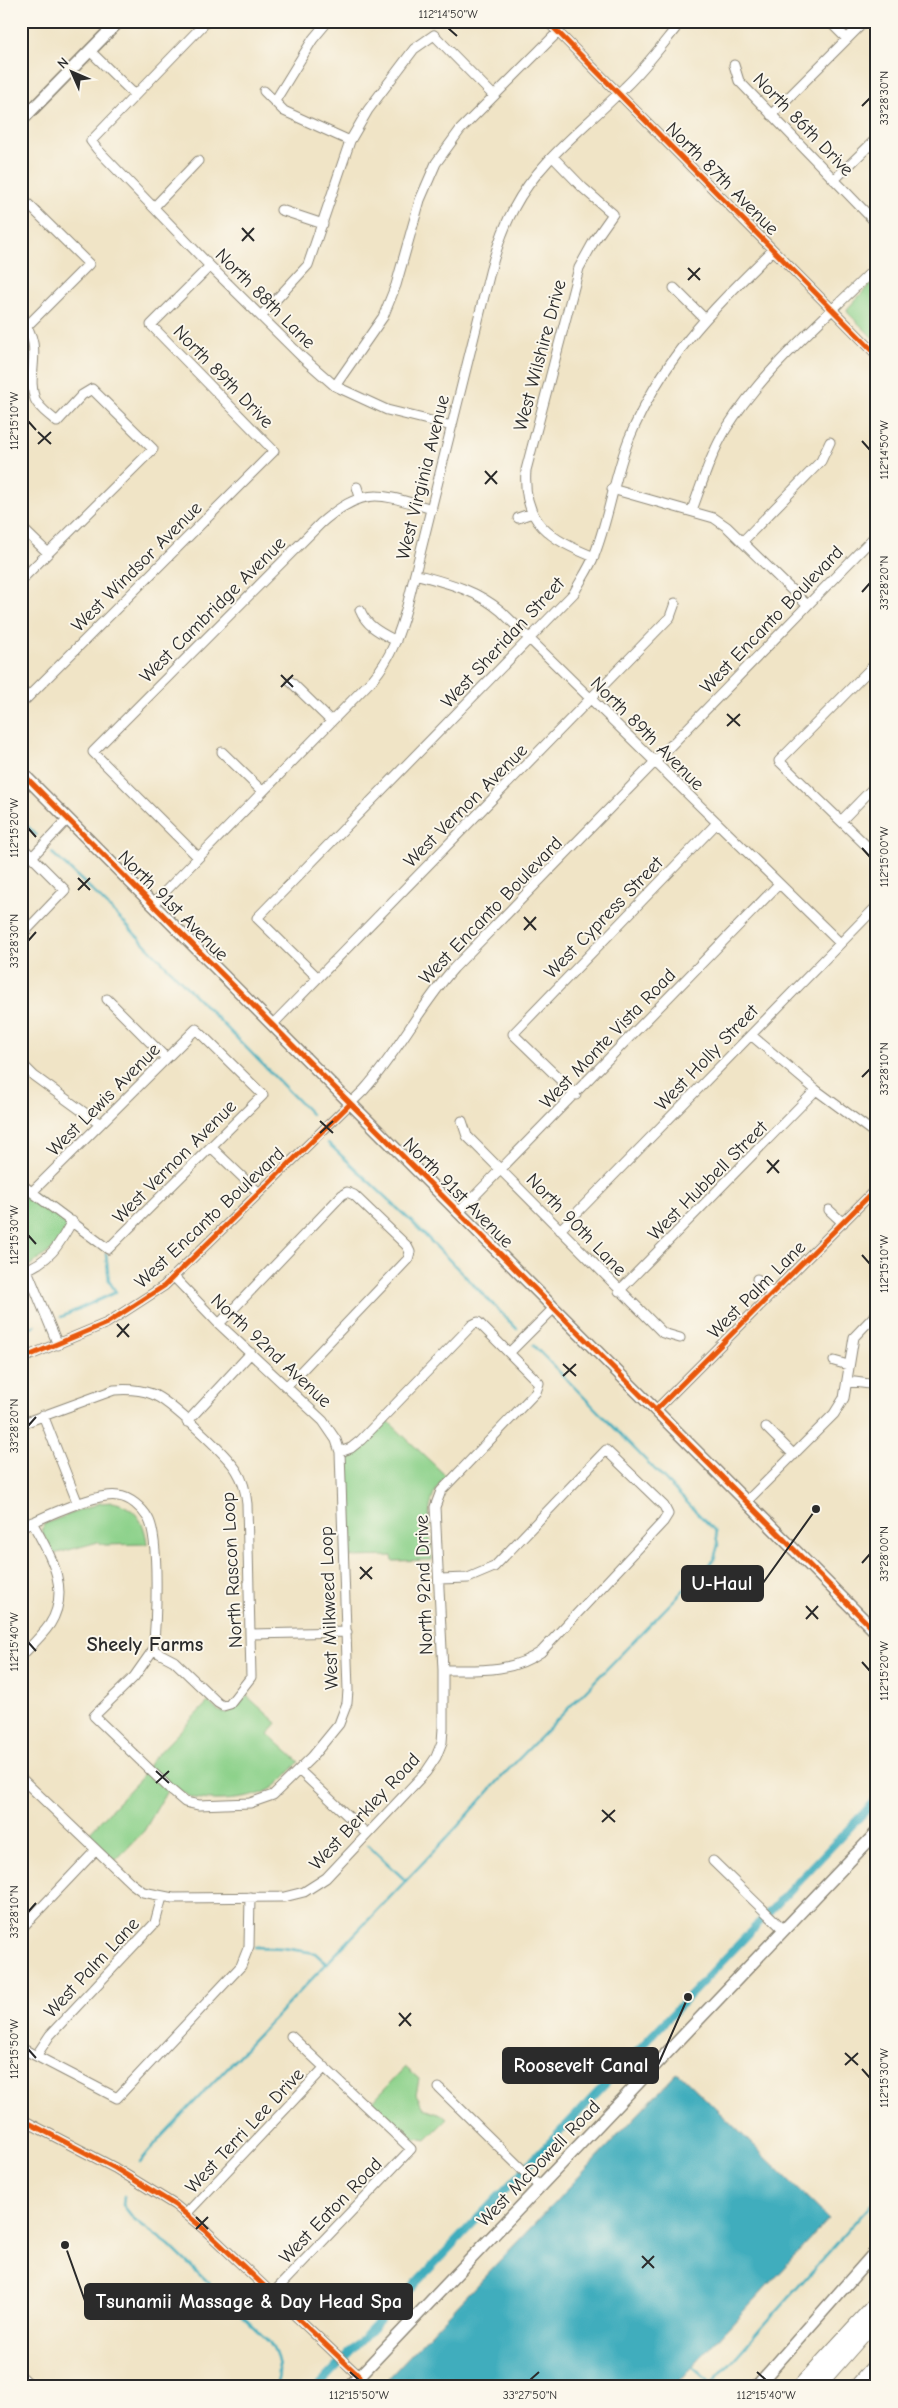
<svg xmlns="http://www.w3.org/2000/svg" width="898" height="2408" font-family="'Comic Neue',sans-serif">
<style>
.green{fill:#8cd18a;stroke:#5c7e5a}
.water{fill:#3fadbd;stroke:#356c74}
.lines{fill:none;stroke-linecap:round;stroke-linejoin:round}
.stream{stroke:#3fadbd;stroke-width:2.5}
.canal{stroke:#3fadbd;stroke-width:8}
.minor-casing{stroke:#8e8878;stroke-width:11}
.major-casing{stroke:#8e8878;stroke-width:14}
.highway-casing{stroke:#8e8878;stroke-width:16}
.minor{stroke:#fff;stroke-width:9}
.major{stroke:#fff;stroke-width:11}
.highway{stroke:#fff;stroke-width:14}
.cycleway-casing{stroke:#fbf7ec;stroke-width:8}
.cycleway{stroke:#e8590c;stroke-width:5}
.ticks{fill:none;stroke:#2b2b2b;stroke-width:2}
.labels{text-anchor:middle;stroke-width:4;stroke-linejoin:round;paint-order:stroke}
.street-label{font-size:19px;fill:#2b2b2b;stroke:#fbf7ec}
.neighbourhood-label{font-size:20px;font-weight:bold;fill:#2b2b2b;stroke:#fbf7ec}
.leader{fill:none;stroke:#2b2b2b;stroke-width:2}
.callout-dot{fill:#2b2b2b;stroke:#fbf7ec;stroke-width:2}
.callout{fill:#2b2b2b;stroke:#2b2b2b;stroke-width:2}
.callout-label{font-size:20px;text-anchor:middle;font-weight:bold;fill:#fff}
.neatline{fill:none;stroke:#2b2b2b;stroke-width:2}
.ticks-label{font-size:12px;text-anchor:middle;fill:#2b2b2b}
</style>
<rect width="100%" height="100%" fill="#fbf7ec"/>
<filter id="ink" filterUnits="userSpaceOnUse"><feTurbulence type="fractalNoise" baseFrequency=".02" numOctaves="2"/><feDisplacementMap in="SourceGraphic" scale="10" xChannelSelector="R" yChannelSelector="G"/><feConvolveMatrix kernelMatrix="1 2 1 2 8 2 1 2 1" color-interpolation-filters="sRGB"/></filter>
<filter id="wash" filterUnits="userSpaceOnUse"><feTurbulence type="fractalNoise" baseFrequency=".0096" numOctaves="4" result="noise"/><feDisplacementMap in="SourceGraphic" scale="20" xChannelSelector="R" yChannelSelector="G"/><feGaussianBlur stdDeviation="1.12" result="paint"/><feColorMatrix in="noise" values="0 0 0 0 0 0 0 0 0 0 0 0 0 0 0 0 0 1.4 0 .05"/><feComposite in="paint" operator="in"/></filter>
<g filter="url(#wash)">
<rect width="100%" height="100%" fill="#f0e4c6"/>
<path class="green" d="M 877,277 L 877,342 L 848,313 L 847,309 Z
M 21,1184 L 72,1221 L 60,1244 L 21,1272 Z
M 388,1421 L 446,1476 C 422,1501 430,1529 432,1560 L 393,1561 L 392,1556 L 349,1557 L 347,1551 L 347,1460 L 360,1450 Z
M 112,1502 C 135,1506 145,1522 147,1544 L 105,1545 L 98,1542 L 54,1554 L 42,1532 L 44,1524 L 100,1503 Z
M 247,1696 L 277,1723 L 268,1734 L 299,1762 C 290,1771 282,1782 271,1789 C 253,1800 210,1803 191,1797 C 183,1794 177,1788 171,1784 L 144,1831 L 115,1861 L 87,1835 L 140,1779 L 150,1762 L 208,1702 L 218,1711 L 227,1713 L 238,1706 Z
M 405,2067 L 419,2079 L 416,2094 L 424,2108 L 441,2114 L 447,2119 L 426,2140 L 416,2138 L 411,2142 L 370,2104 Z"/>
<path class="water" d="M 678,2072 L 829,2219 L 673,2387 L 380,2387 Z"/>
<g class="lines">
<path class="stream" d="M 21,820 L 36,835
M 52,853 L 92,890 L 311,1114
M 328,1143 L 414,1224 L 517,1329
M 61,1317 L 116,1292 L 109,1281 L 106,1254
M 21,1333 L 35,1326
M 368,1845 L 406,1881
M 255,1947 L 283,1948 L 315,1953 L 327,1964
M 140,2162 L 161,2137 L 457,1827 L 508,1770 L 714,1559 L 718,1545 L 715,1531 L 533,1345
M 124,2196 L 123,2205 L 134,2219 L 169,2245 L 269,2342 C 278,2355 283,2372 275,2387
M 690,2365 L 712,2384
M 709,2387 L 877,2198"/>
<path class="canal" d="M 317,2387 L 876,1800"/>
</g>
</g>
<g filter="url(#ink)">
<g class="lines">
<defs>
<path id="minor" d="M 207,21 L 91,141 L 97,149 L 210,266 L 302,357 L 335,386 L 387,410 L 452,426
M 547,21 L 877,355
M 829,21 L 847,39
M 21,25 L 25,21
M 90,51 L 135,95
M 734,65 L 739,81 L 877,224
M 264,91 L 284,111 L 350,141
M 275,101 L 313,39 L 328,21
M 771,115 L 865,21
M 553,157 L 583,188 L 613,214 L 594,241 L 579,268 L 526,470 C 522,523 550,539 594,557
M 834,180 L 877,138
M 154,207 L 198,161
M 21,210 L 28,204 L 89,264 L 27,326
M 281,210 L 323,224
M 674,288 L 704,318
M 261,316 L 308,265 L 350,141 L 368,110 L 414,49 L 434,35 L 494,96
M 21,319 C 46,347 25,374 35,399 C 39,409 50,415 57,422 L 82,395 L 92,389 L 153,449 L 21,580
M 335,386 L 383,317 L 396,285 L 420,200 L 436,163 L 460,130 L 558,32
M 357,487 L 360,497
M 612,489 L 714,518 L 727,527 L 807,605
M 692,510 C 702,483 711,454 726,429 C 765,367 826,318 877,266
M 518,518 L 532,513
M 21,527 L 48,553
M 742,542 L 821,461 L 830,442
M 415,574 C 447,583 475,589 501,611 L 840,943
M 360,610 C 367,627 381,633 396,641
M 877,662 L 779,761 L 877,856
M 291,682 L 331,721
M 21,704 L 274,451 L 151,325 L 210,266
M 222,752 L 262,791
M 841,821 L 877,784
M 21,846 L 65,890 L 21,936
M 32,857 L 68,819
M 198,857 L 93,752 L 321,523 C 365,485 380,494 432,509
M 152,905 L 373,679 C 391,658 400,632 407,606 L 490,272 C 496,250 503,228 514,208 C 539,160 588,125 625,87 C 644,69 659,49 675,29 L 668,21
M 318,978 L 257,918 L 574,593 C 580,581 589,569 594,556 C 609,518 614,477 629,439 C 663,357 711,311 773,250
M 107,999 L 166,1058
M 272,1025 L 670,617 L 675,603
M 751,1035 L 816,1090 L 877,1135
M 21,1063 L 34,1076 L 100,1124
M 576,1095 L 513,1034 L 717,823
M 462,1121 L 467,1136 L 663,1333 L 680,1338
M 211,1147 L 258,1192
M 21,1184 L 108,1249 L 263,1095 L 196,1029 L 32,1192
M 829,1210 L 843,1223
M 458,1213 L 779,884
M 560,1230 L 877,906
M 27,1270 L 58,1345
M 21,1272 C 50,1261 58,1247 72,1221
M 757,1279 L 772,1294
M 619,1291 L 816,1090
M 219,1324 L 342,1195 L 347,1192 L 354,1195 L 407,1246 L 410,1252 L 408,1259 L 287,1386
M 510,1352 L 554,1308
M 21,1359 L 107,1323 L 164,1286 L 364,1090 C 398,1052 420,1006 454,968 L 877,534
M 834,1361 L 848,1365
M 847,1381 L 877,1385
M 655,1411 L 877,1188
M 43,1415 L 78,1504
M 187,1422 L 251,1353
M 21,1424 L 114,1390 C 127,1389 139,1389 152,1394 C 169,1400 227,1455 237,1471 C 244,1482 246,1493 247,1504 L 251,1677 L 230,1704 L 223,1706 L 218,1703 L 174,1661 L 153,1650
M 766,1427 L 794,1455
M 746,1502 L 834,1414 L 844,1398 L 854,1337 L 877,1313
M 21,1528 C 41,1518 97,1492 118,1496 C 130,1497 142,1508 148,1518 C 160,1538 156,1625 153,1650
M 439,1579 L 468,1578 L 494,1567 L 606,1450 L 664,1506 L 668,1514 L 663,1522 L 541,1652 C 511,1673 478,1670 443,1670
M 251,1634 L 347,1632
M 153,1650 L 134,1677 L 94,1716 L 171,1790 L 185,1802 L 199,1805 L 250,1803 L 273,1795 L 312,1757 L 339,1724 L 347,1703 L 348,1690 L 340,1452 L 336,1440 L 323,1421 L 219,1324 L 174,1277
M 21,1656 C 31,1646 42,1636 50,1624 C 72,1589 49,1553 32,1522
M 299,1770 L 367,1834
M 21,1778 L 131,1883 L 143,1892 L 173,1898 L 284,1897 L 304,1892 L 326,1878 L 426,1772 L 436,1757 L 442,1742 L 443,1728 L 443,1670 L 435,1507 L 441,1491 L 536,1392 L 539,1383 L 478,1322 L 472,1325 L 361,1440 L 351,1448 L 340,1452
M 713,1861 L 784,1930
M 21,1910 L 31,1919
M 21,1929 L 96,1850
M 21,2048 L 117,2098 L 241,1966 L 249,1946 L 250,1897
M 36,2056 L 50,2035 L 155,1923 L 162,1897
M 439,2088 L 540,2187
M 21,2119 L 115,2168 L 175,2205 L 205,2230 L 359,2376
M 186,2214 L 325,2067
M 272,2294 L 411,2149 L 291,2036
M 21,2376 L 33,2387"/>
<path id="major" d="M 21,121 L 119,21
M 21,772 L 877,1633
M 349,2387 L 877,1832
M 756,2387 L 877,2250"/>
<path id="highway" d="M 799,2387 L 877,2302
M 817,2387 L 877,2319
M 856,2387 L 877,2363
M 876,2387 L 877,2386"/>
</defs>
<use href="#minor" class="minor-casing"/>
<use href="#major" class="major-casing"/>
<use href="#highway" class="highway-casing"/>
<use href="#minor" class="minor"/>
<use href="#major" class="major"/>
<use href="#highway" class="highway"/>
<defs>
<path id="cycleway" d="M 547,21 L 877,355
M 21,772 L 877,1633
M 21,1359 L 107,1323 L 164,1286 L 350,1104
M 655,1411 L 877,1188
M 21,2119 L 115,2168 L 175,2205 L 205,2230 L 359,2376"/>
</defs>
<use href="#cycleway" class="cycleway-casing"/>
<use href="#cycleway" class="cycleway"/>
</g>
</g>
<path class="ticks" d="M 448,28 L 457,36M 862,106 L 870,98M 242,228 L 254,241M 242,241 L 254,228M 688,268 L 700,280M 688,280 L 700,268M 28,421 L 36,430M 38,432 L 51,444M 862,441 L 870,450M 38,444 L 51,432M 485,471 L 497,484M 485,484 L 497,471M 862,592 L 870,583M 281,675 L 293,687M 281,687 L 293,675M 727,714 L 740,726M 727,726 L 740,714M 28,828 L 36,837M 862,848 L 870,857M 78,878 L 90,890M 78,890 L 90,878M 524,917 L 536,930M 524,930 L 536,917M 28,941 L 36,932M 862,1077 L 870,1069M 320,1121 L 333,1133M 320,1133 L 333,1121M 767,1160 L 779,1173M 767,1173 L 779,1160M 28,1235 L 36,1244M 862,1255 L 870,1264M 117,1324 L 129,1337M 117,1337 L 129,1324M 563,1364 L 576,1376M 563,1376 L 576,1364M 28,1426 L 36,1417M 862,1563 L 870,1554M 360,1567 L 372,1579M 360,1579 L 372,1567M 806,1606 L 818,1619M 806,1619 L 818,1606M 28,1642 L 36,1651M 862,1662 L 870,1671M 156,1771 L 169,1783M 156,1783 L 169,1771M 602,1810 L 615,1822M 602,1822 L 615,1810M 28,1912 L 36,1903M 399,2013 L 411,2026M 399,2026 L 411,2013M 28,2049 L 36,2058M 845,2053 L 858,2065M 845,2065 L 858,2053M 862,2069 L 870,2078M 196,2217 L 208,2229M 196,2229 L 208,2217M 642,2256 L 654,2268M 642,2268 L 654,2256M 350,2372 L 359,2380M 757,2372 L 766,2380M 530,2380 L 539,2372"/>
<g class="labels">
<g class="street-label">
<text transform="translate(804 124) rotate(46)" y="7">North 86th Drive</text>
<text transform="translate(723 178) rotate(45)" y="7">North 87th Avenue</text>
<text transform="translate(266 298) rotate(45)" y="7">North 88th Lane</text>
<text transform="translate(539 355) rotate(-75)" y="7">West Wilshire Drive</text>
<text transform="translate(224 376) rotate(46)" y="7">North 89th Drive</text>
<text transform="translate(422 477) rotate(-76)" y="7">West Virginia Avenue</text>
<text transform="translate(136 566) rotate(-45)" y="7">West Windsor Avenue</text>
<text transform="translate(212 609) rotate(-45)" y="7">West Cambridge Avenue</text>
<text transform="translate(771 619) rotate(-46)" y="7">West Encanto Boulevard</text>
<text transform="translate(502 642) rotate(-47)" y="7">West Sheridan Street</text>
<text transform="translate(648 733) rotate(45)" y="7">North 89th Avenue</text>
<text transform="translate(465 805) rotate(-45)" y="7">West Vernon Avenue</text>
<text transform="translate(174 905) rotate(45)" y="7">North 91st Avenue</text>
<text transform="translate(490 910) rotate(-46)" y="7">West Encanto Boulevard</text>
<text transform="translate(603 917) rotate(-46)" y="7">West Cypress Street</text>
<text transform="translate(607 1038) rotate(-46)" y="7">West Monte Vista Road</text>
<text transform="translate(706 1057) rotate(-46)" y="7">West Holly Street</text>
<text transform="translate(103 1099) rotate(-45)" y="7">West Lewis Avenue</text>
<text transform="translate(174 1161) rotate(-45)" y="7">West Vernon Avenue</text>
<text transform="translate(707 1180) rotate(-45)" y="7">West Hubbell Street</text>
<text transform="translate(459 1192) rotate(45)" y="7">North 91st Avenue</text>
<text transform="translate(209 1217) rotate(-43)" y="7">West Encanto Boulevard</text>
<text transform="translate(577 1224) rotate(46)" y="7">North 90th Lane</text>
<text transform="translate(756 1289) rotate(-45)" y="7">West Palm Lane</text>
<text transform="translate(272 1350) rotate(43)" y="7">North 92nd Avenue</text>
<text transform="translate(231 1570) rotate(-93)" y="7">North Rascon Loop</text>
<text transform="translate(423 1585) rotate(-92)" y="7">North 92nd Drive</text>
<text transform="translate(328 1608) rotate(-92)" y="7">West Milkweed Loop</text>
<text transform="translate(364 1811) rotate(-47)" y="7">West Berkley Road</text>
<text transform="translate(91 1967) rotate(-47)" y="7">West Palm Lane</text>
<text transform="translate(244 2130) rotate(-47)" y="7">West Terri Lee Drive</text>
<text transform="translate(538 2163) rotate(-46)" y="7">West McDowell Road</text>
<text transform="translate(330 2210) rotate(-46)" y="7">West Eaton Road</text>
</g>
<g class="neighbourhood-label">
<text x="145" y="1651">Sheely Farms</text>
</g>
</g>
<path class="leader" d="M816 1509L763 1583M688 1997L658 2065M65 2245L85 2301"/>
<g class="callout-dot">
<circle cx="816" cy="1509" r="5"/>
<circle cx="688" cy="1997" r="5"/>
<circle cx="65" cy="2245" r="5"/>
</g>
<g class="callout">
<rect x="682" y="1566" width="81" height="35" rx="5"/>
<rect x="503" y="2048" width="155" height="35" rx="5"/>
<rect x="85" y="2284" width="327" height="35" rx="5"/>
</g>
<g class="callout-label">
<text x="722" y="1590">U-Haul</text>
<text x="581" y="2072">Roosevelt Canal</text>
<text x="249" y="2308">Tsunamii Massage &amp; Day Head Spa</text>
</g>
<rect width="898" height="2408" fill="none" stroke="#fbf7ec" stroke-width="55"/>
<g transform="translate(72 72) rotate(315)" stroke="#fbf7ec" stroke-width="4" paint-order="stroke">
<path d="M0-4L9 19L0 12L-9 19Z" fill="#2b2b2b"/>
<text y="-8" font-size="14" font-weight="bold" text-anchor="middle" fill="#2b2b2b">N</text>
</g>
<rect x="28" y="28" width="842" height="2352" class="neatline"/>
<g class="ticks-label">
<text x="448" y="18">112°14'50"W</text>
<text transform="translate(884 98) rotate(-90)" y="4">33°28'30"N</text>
<text transform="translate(14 421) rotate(-90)" y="4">112°15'10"W</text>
<text transform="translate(884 450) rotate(-90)" y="4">112°14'50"W</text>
<text transform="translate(884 583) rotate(-90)" y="4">33°28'20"N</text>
<text transform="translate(14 828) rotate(-90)" y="4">112°15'20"W</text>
<text transform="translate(884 857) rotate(-90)" y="4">112°15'00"W</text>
<text transform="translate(14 941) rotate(-90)" y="4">33°28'30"N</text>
<text transform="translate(884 1069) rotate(-90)" y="4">33°28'10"N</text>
<text transform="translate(14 1235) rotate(-90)" y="4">112°15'30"W</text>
<text transform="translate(884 1264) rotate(-90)" y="4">112°15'10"W</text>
<text transform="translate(14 1426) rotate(-90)" y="4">33°28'20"N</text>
<text transform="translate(884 1554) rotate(-90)" y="4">33°28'00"N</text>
<text transform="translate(14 1642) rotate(-90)" y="4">112°15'40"W</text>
<text transform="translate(884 1671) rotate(-90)" y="4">112°15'20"W</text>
<text transform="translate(14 1912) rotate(-90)" y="4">33°28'10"N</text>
<text transform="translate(14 2049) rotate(-90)" y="4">112°15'50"W</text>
<text transform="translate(884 2078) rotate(-90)" y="4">112°15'30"W</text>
<text x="359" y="2399">112°15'50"W</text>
<text x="530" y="2399">33°27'50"N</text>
<text x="766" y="2399">112°15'40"W</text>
</g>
</svg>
